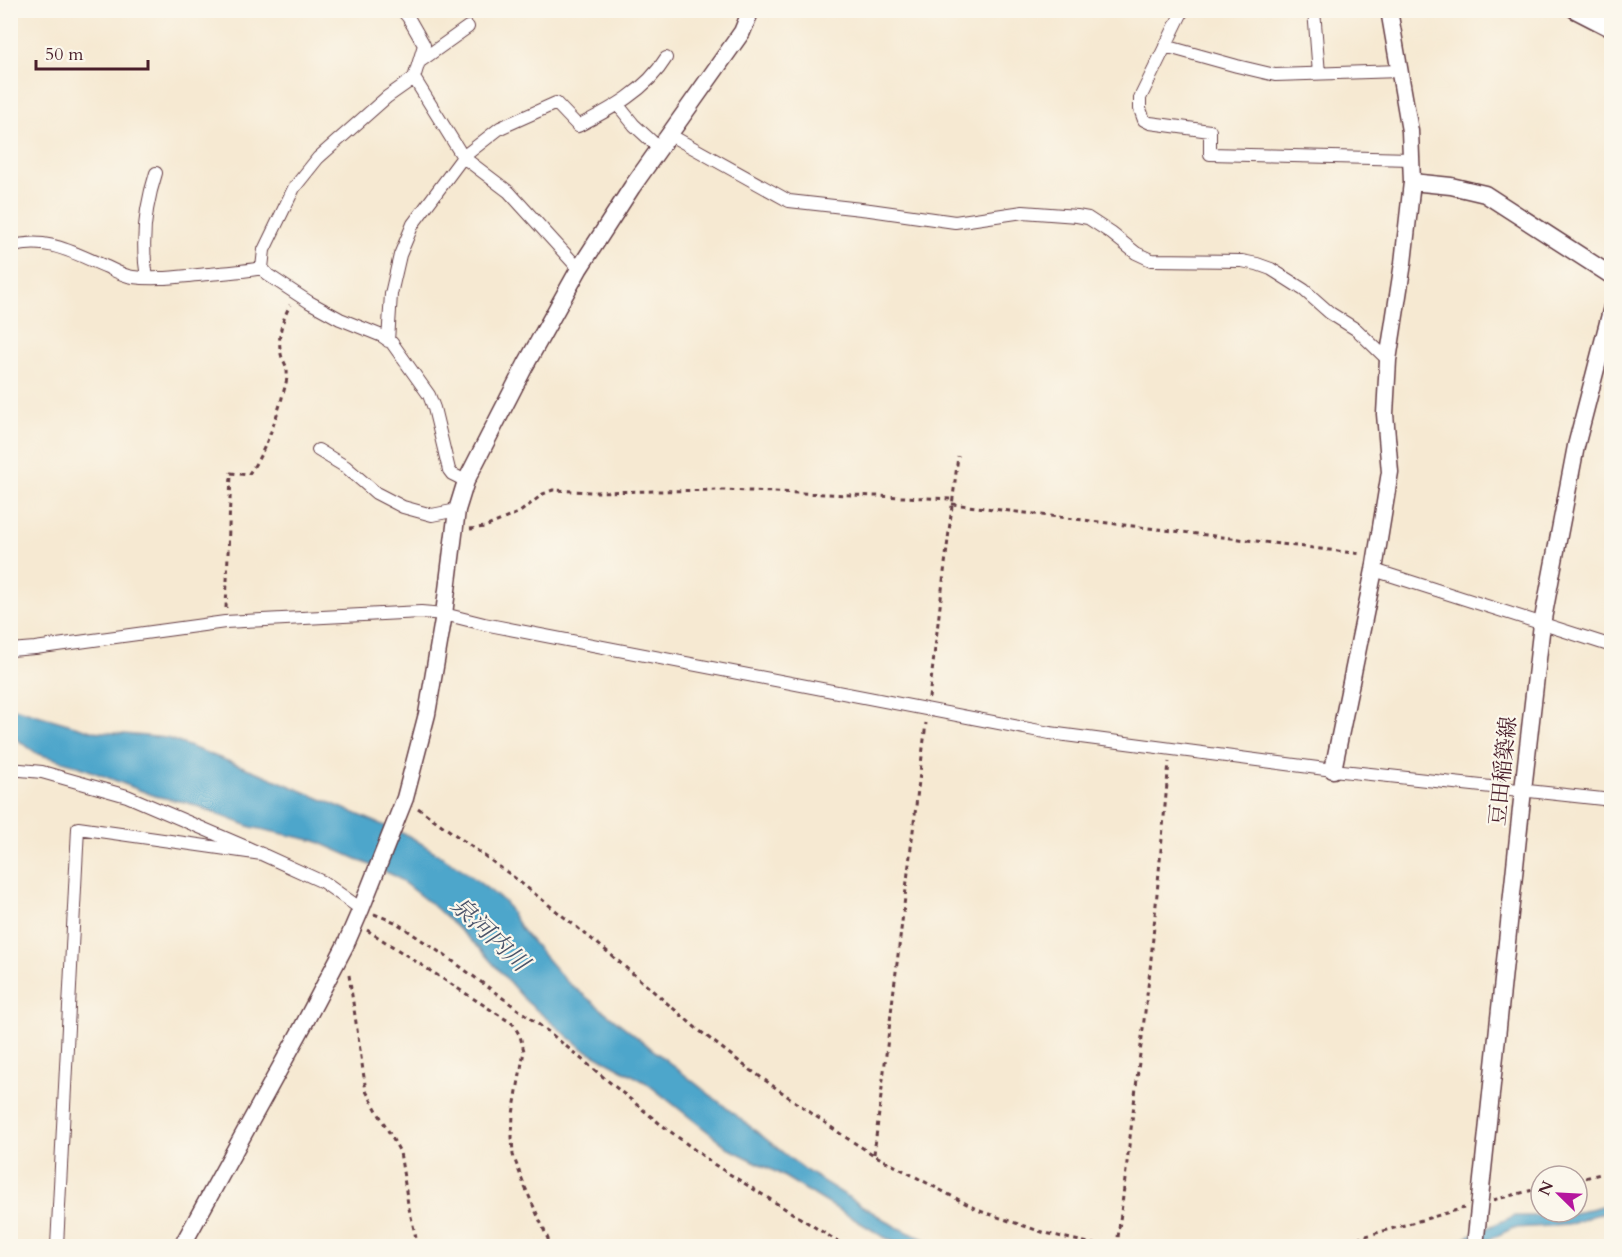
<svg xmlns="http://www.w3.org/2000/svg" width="1622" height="1257" font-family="Cardo,'Noto Serif JP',serif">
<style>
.water{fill:#4ea6cb;stroke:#4c627b;stroke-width:1.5}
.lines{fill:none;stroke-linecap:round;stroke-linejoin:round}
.street-casing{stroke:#643d44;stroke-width:14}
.secondary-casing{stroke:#643d44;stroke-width:19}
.path{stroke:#643d44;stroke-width:3;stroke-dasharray:4.5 4.5;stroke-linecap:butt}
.street{stroke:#fff;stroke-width:12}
.secondary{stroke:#fff;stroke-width:16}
.labels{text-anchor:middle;stroke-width:4.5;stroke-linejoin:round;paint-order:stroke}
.street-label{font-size:22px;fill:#4a1f2b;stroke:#fbf7ec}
.water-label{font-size:24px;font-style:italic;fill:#4c556b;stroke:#fbf7ec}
</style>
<rect width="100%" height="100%" fill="#fbf7ec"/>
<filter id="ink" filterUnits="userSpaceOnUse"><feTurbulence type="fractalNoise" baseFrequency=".0167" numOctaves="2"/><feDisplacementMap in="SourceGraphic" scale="12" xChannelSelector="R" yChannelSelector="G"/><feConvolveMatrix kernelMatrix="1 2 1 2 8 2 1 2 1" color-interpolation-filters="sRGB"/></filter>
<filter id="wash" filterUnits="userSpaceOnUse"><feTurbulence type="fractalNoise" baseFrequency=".008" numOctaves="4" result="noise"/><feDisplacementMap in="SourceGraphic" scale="24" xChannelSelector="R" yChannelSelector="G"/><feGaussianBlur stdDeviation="1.35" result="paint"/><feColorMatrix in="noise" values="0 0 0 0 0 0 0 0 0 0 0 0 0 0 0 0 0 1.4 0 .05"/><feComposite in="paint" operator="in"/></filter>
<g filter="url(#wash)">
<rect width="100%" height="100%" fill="#f6e9d2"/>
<path class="water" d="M 10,707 L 92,731 L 167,738 L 262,774 L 411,837 L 460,868 L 505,902 L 521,929 L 566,981 L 805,1170 L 896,1227 L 940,1246 L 902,1246 L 882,1236 L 778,1173 L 730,1149 L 645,1082 L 582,1048 L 527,1002 L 480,949 L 436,908 L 395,876 L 316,841 L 251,827 L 189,803 L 155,796 L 73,764 L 38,754 L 11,735 Z
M 1611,1203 L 1611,1211 L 1592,1216 L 1569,1225 L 1513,1228 L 1476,1246 L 1450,1246 L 1466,1237 L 1514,1216 L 1555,1216 L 1584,1211 Z"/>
</g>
<g filter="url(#ink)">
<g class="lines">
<defs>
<path id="street" d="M 402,10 L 408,17 L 424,45 L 414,78 L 387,97 L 318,158 L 294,188 L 264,250 L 262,268 L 268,275 L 309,302 L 340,319 L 382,336 L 392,343 L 429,395 L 434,408 L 449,470 L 452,474 L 466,481
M 1183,10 L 1140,98 L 1140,109 L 1144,120 L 1150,123 L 1210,131 L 1210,154 L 1411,159
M 1314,10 L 1319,74
M 1165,46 L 1237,66 L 1275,75 L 1400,71
M 419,62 L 468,27
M 414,78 L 463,157 L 509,192 L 579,269
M 618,105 L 634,125 L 660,149
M 670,135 L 789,201 L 870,210 L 955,222 L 1023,212 L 1077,216 L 1088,218 L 1111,233 L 1136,253 L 1151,260 L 1242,261 L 1257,264 L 1271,269 L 1304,290 L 1330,313 L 1357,330 L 1388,360
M 10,247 C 48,236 73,253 107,267 C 115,271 124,276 133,277 C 154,280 176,277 198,275 C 219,273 241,272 262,268
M 147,278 C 141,243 145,207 156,173
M 388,341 L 391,294 L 400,255 L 413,224 L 463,157 L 500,128 L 556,103 L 578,126 C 611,109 646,91 666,58
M 318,450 L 346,467 L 376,493 L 403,507 L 432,515 L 457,510
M 1374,570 L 1612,646
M 10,650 L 35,648 L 225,622 L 421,612 L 444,614 L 484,624 L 1050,733 L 1333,770 L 1612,800
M 10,769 L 42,772 L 127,796 L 246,847 L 323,882 L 361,909
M 57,1246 L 78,828 L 262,854"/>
<path id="secondary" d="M 1575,10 L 1612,29
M 1412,182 L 1451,186 L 1485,194 L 1612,276
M 1333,770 L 1374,570 L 1390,472 L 1385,414 L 1388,360 L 1403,263 L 1412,182 L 1410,131 L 1389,10
M 182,1246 L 302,1028 L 345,946 L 361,909 L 405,798 L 427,714 L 444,614 L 457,510 L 466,481 L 526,364 L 579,269 L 632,187 L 742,32 L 751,10
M 1475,1246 L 1523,790 L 1542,624 L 1576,446 L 1612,307"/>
</defs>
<use href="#street" class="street-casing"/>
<use href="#secondary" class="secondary-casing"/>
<path class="path" d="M 952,504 L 1362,554
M 470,529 L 485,527 L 520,512 L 543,494 L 553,490 L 591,492 L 724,490 L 953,499
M 226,608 L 231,473 L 248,475 C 265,452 274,425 282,398 C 284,389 288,380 287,371 C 287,365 282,360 281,354 C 277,336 282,321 290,305
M 929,698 L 958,456
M 418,808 L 511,875 L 603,948 L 696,1028 L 745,1066 L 845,1137 L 874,1155 L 980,1211 L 1045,1233 L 1102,1246
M 374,914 L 395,922 L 454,962 L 550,1033 L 659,1123 L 715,1165 L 845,1246
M 367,930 L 513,1024 L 520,1036 L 524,1051 L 513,1114 L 512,1137 L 513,1155 L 525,1187 L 548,1239 L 549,1246
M 349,975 L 366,1091 L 400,1152 L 408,1204 L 416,1238 L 416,1246
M 874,1154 L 926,723
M 1577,1180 L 1612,1171
M 1493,1200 L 1541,1188
M 1117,1246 L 1150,970 L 1169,762
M 1331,1246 L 1464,1208"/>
<use href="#street" class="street"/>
<use href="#secondary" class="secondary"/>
</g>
</g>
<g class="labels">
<g class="street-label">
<text transform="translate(1502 771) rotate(-84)" y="8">豆田稲築線</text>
</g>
<g class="water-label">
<text transform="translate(490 934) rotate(43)" y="8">泉河内川</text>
</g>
</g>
<rect width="1622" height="1257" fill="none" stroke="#fbf7ec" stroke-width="36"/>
<g transform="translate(1559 1194) rotate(294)"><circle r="28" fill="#fbf7ec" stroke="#b4a19f" stroke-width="1.5"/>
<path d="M0-4.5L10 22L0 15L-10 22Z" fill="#b5179e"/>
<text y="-9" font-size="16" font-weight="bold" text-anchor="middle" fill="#4a1f2b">N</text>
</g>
<path d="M36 60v9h112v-9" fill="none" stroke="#4a1f2b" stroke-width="3"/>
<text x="45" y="60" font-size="18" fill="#4a1f2b" stroke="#fbf7ec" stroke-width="4.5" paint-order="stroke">50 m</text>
</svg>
